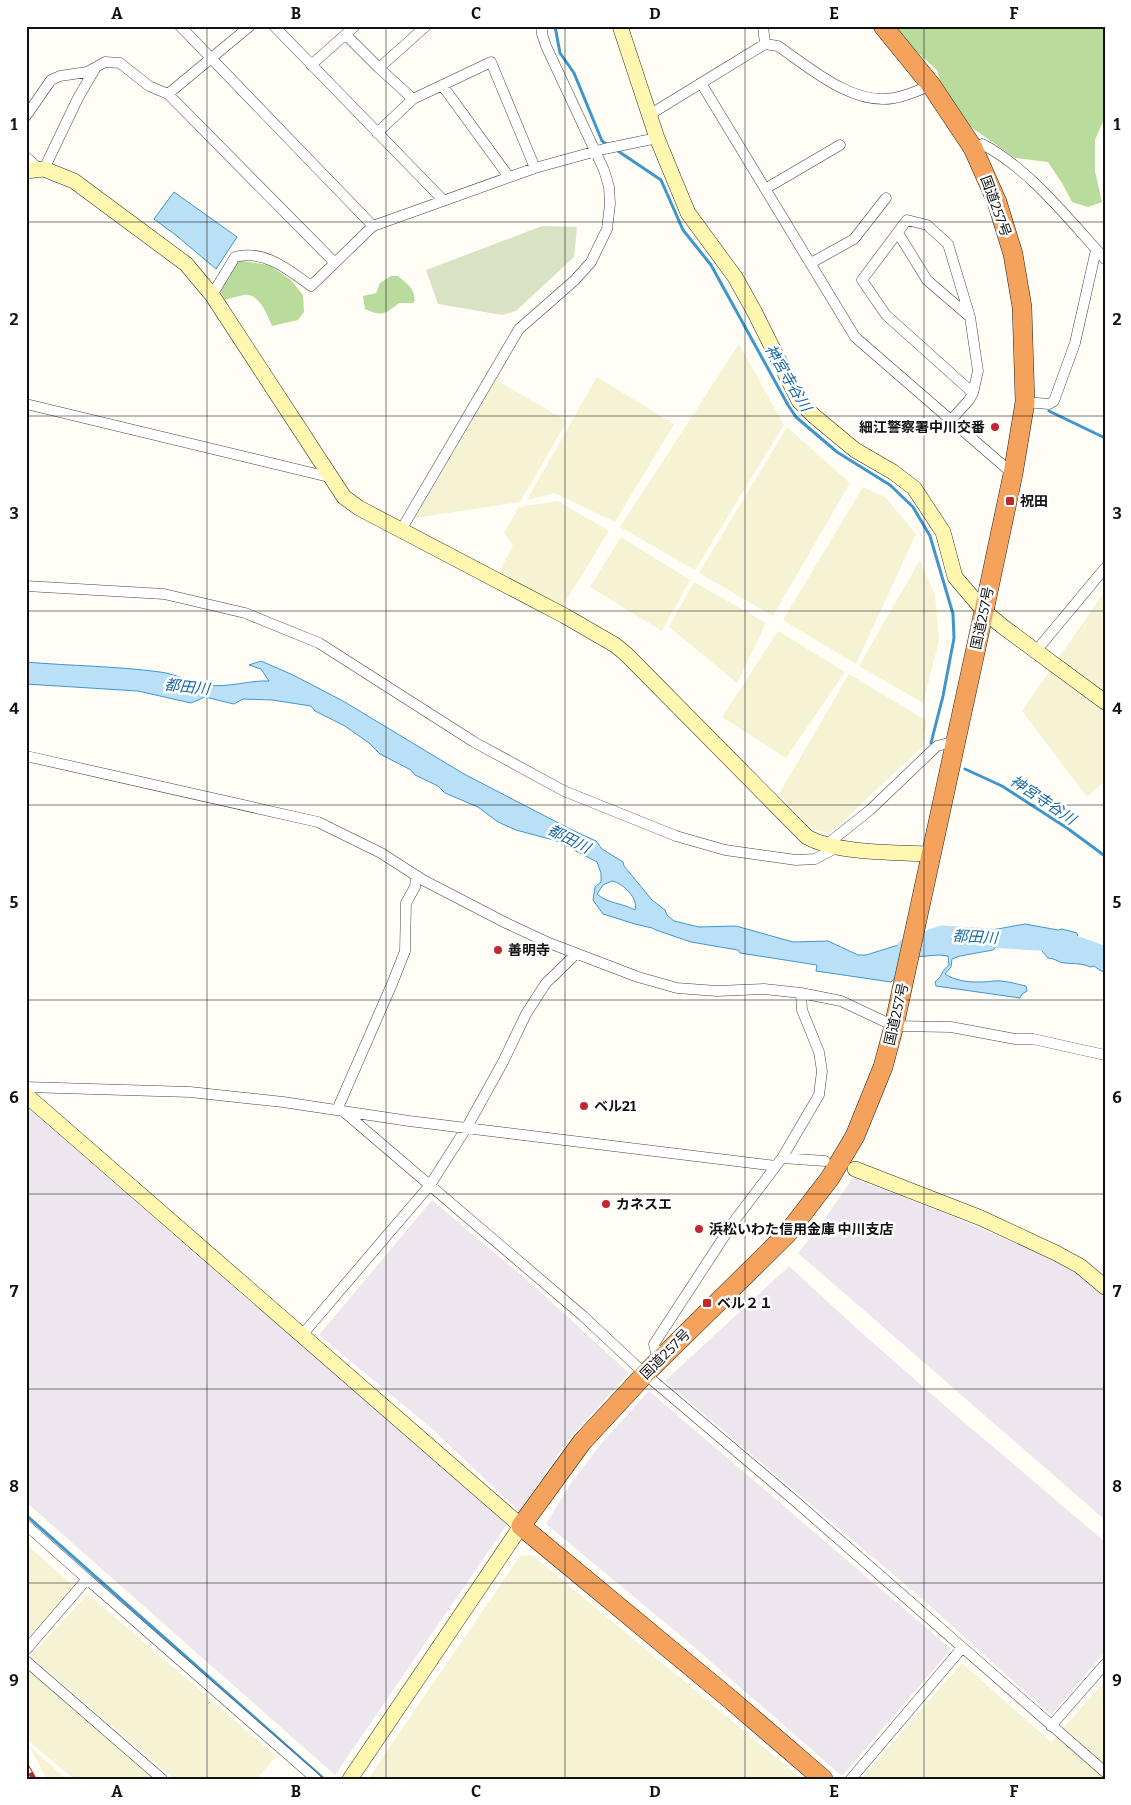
<svg xmlns="http://www.w3.org/2000/svg" width="1131" height="1805" font-family="Bitter,'Noto Sans JP',serif">
<style>
.industrial{fill:#eee6ef}
.farmland{fill:#f6f3d4}
.forest{fill:#b9dc9c}
.cemetery{fill:#d9e3c4}
.water{fill:#b9e0f7;stroke:#3f96cf;fill-rule:evenodd}
.lines{fill:none;stroke-linecap:round;stroke-linejoin:round}
.stream{stroke:#3f96cf;stroke-width:3}
.river{stroke:#b9e0f7;stroke-width:19}
.street-casing{stroke:#444;stroke-width:11}
.secondary-casing{stroke:#333;stroke-width:16}
.highway-casing{stroke:#222;stroke-width:20}
.street{stroke:#fff;stroke-width:10}
.secondary{stroke:#fff6b0;stroke-width:15}
.highway{stroke:#f5a25d;stroke-width:19}
.rail-casing{stroke:#c4262e;stroke-width:5}
.rail{stroke:#fff;stroke-width:3;stroke-dasharray:9;stroke-linecap:butt}
.grid{fill:none;stroke:#111;stroke-width:1;stroke-opacity:0.55}
.poi-dot{fill:#c4262e;stroke:#fff;stroke-width:2}
.labels{text-anchor:middle;stroke-width:5;stroke-linejoin:round;paint-order:stroke}
.street-label{font-size:14px;fill:#111;stroke:#fff}
.poi-label{font-size:14px;font-weight:bold;fill:#111;stroke:#fff;text-anchor:start}
.water-label{font-size:15px;font-style:italic;fill:#1768a6;stroke:#fff}
.neatline{fill:none;stroke:#111;stroke-width:2}
.grid-label{font-size:16px;text-anchor:middle;font-weight:bold;fill:#111}
</style>
<rect width="100%" height="100%" fill="#fffdf5"/>
<path class="industrial" d="M 26,1106 L 178,1239 L 507,1524 L 335,1775 L 26,1502 Z
M 853,1178 L 957,1218 L 1070,1268 L 1105,1298 L 1105,1520 L 798,1253 L 819,1227 Z
M 432,1200 L 535,1287 L 629,1373 L 569,1439 L 519,1511 L 429,1426 L 319,1335 Z
M 789,1266 L 854,1326 L 945,1406 L 1105,1542 L 1105,1652 L 1051,1715 L 927,1603 L 665,1381 Z
M 649,1391 L 951,1649 L 842,1776 L 686,1640 L 546,1524 L 571,1483 L 605,1439 Z"/>
<path class="farmland" d="M 739,344 L 784,425 L 695,570 L 620,527 Z
M 597,377 L 674,424 L 615,522 L 555,493 L 527,500 Z
M 496,380 L 567,421 L 520,502 L 415,518 Z
M 787,427 L 850,483 L 773,616 L 699,573 Z
M 863,487 L 885,497 L 916,534 L 856,664 L 783,620 Z
M 558,501 L 609,531 L 562,607 L 499,572 L 513,546 L 504,533 L 519,507 Z
M 621,537 L 690,580 L 662,631 L 590,587 Z
M 920,560 L 935,595 L 939,641 L 923,703 L 859,666 Z
M 694,582 L 766,623 L 737,683 L 669,627 Z
M 1105,591 L 1105,781 L 1087,797 L 1022,711 Z
M 778,631 L 845,672 L 786,758 L 722,717 Z
M 849,674 L 927,721 L 922,747 L 829,834 L 811,828 L 779,794 Z
M 26,1544 L 78,1590 L 26,1639 Z
M 532,1555 L 802,1779 L 368,1779 L 520,1556 Z
M 88,1594 L 276,1756 L 257,1779 L 174,1779 L 30,1656 Z
M 962,1663 L 1051,1742 L 1105,1681 L 1105,1779 L 861,1779 Z
M 26,1667 L 154,1779 L 74,1779 L 26,1739 Z
M 29,1746 L 66,1779 L 47,1779 Z"/>
<path class="forest" d="M 895,26 L 1105,26 L 1105,117 L 1095,140 L 1095,171 L 1102,202 L 1088,207 L 1072,202 L 1062,183 L 1048,162 L 1015,158 L 965,123 L 944,96 L 937,70 L 911,47 Z
M 236,260 L 269,265 L 291,280 L 303,295 L 304,312 L 298,320 L 272,326 C 267,314 259,293 244,295 C 238,296 231,298 225,300 L 219,289 Z
M 391,276 L 398,276 C 407,284 417,290 414,303 L 399,303 C 385,314 383,317 365,309 L 363,296 L 376,293 L 380,283 Z"/>
<path class="cemetery" d="M 542,226 L 577,227 L 574,257 L 516,311 L 502,315 L 438,304 L 426,270 Z"/>
<path class="water" d="M 174,192 L 237,237 L 216,269 L 177,236 L 154,219 Z
M 261,661 L 293,675 L 343,701 L 464,774 L 568,828 L 596,841 L 602,849 L 623,862 L 624,866 L 652,900 L 665,910 L 667,915 L 674,921 L 699,927 L 736,926 L 793,942 L 828,941 L 858,955 L 866,955 L 895,946 L 925,939 L 942,939 L 1025,924 L 1058,930 L 1062,929 L 1077,933 L 1078,938 L 1105,949 L 1105,971 L 1101,971 L 1094,966 L 1090,967 C 1082,963 1074,964 1064,963 C 1058,962 1054,958 1048,958 L 1036,944 L 1029,939 L 996,947 L 993,950 L 960,956 L 952,959 L 951,967 L 945,974 C 958,983 979,983 994,981 C 1004,980 1016,984 1026,986 L 1027,991 L 1022,994 L 1020,998 L 936,986 L 935,982 C 942,977 942,970 949,965 L 948,956 L 939,955 L 914,957 L 891,982 L 816,971 L 817,965 L 740,953 L 738,950 L 691,942 L 656,930 L 652,928 L 635,924 L 603,914 L 593,900 L 595,887 L 601,882 L 601,873 L 597,862 L 557,841 L 516,830 L 498,822 L 478,807 L 445,793 L 438,786 L 415,775 L 411,770 L 380,754 L 369,743 L 345,726 L 315,711 L 311,706 L 272,700 L 243,699 L 234,704 L 205,697 L 191,703 L 138,691 L 26,684 L 26,662 C 71,666 116,666 160,672 C 177,674 191,683 208,685 C 229,688 249,680 269,681 L 261,669 L 249,665 ZM 612,881 C 623,883 639,899 635,910 C 623,903 608,904 597,894 L 603,885 Z"/>
<g class="lines">
<path class="stream" d="M 555,26 L 560,53 L 574,73 L 602,141 L 608,145
M 615,149 L 661,180 L 683,230 L 711,265 L 788,405 L 796,417 L 837,452 L 890,485 L 913,507 L 930,536 L 953,614 L 954,638 L 943,696 L 931,743
M 1049,411 L 1105,438
M 965,769 L 1002,786 L 1067,828 L 1105,856
M 26,1515 L 323,1778"/>
<path class="river" d="M 906,948 L 942,935 L 1069,943 L 1105,956"/>
<defs>
<path id="street" d="M 180,26 L 373,226
M 250,26 L 168,94 L 335,263
M 274,26 L 444,201
M 763,26 L 765,44
M 346,35 L 379,68
M 311,65 L 355,26
M 701,83 L 855,337 L 1013,474
M 442,85 L 509,177
M 413,99 L 491,62 L 535,168
M 649,115 L 765,44 L 778,46 C 810,68 853,106 894,98 C 907,96 919,90 931,85
M 26,116 L 51,80 L 60,76 L 87,72 L 105,62 L 120,63 L 149,86 L 168,94
M 377,133 L 413,99 L 379,68 L 426,26
M 973,148 L 982,144 C 1030,169 1069,220 1105,259
M 26,157 L 39,169
M 44,169 L 78,98 L 96,67
M 765,189 L 840,145
M 898,233 L 927,280 L 970,317
M 811,263 L 854,239 L 886,198
M 212,295 L 235,257 C 264,249 289,270 311,286 L 373,226 L 535,168 L 604,149 L 657,138
M 1025,402 L 1049,404 L 1054,401 L 1075,343 L 1096,250
M 26,404 L 333,478
M 951,420 L 969,400 L 973,393 L 978,371 L 970,317 L 948,244 L 927,225 L 907,220 L 862,280 L 886,315 L 973,393
M 401,530 L 519,329 L 575,280 L 591,262 L 607,229 L 610,204 L 609,187 L 604,170 L 546,46 L 542,34 L 542,26
M 26,586 L 164,594 L 245,613 L 319,643 L 474,742 L 564,791 L 676,836 L 725,850 L 796,860 L 815,859 L 836,848
M 1036,651 L 1105,568
M 26,756 L 318,822 L 381,853 L 423,880 L 506,923 L 549,943 L 638,977 L 677,988 L 717,991 L 764,989 L 801,993
M 826,845 L 870,810 L 937,746 L 956,741
M 26,1087 L 190,1092 L 283,1102 L 409,1121 L 776,1166
M 337,1110 L 392,984 L 405,951 L 406,903 L 415,887 L 416,876
M 343,1111 L 583,1316 L 645,1374 L 795,1501 L 1105,1772
M 782,1158 L 819,1095 L 822,1071 L 819,1052 L 802,1010 L 801,993 L 841,1001 L 894,1026 L 951,1027 L 1015,1039 L 1033,1039 L 1105,1055
M 302,1335 L 430,1185 L 467,1127 L 503,1062 L 526,1014 L 546,983 L 576,954
M 658,1361 L 654,1344 L 735,1220 L 782,1158 L 825,1161
M 26,1525 L 87,1579 L 26,1650
M 87,1579 L 316,1779
M 26,1661 L 162,1779
M 1051,1726 L 1105,1664
M 851,1779 L 962,1648"/>
<path id="secondary" d="M 620,26 L 657,138 L 688,213 L 735,277 L 754,311 L 799,401 L 814,416 L 855,450 L 893,472 L 914,488 L 943,532 L 955,577 L 984,611 L 1002,626 L 1105,702
M 26,171 L 44,169 L 74,181 L 186,264 L 212,295 L 344,497 L 359,508 L 565,616 L 615,645 L 626,654 L 807,837 C 838,854 895,852 931,854
M 26,1095 L 521,1526 L 350,1779
M 855,1169 L 981,1218 L 1056,1253 L 1080,1266 L 1105,1287"/>
<path id="highway" d="M 823,1779 L 730,1699 L 521,1526 L 582,1442 L 645,1374 L 787,1234 L 830,1178 L 855,1136 L 883,1067 L 894,1026 L 984,611 L 1013,474 L 1025,402 L 1022,307 L 1013,254 L 997,202 L 973,148 L 931,85 L 883,26"/>
</defs>
<use href="#street" class="street-casing"/>
<use href="#secondary" class="secondary-casing"/>
<use href="#highway" class="highway-casing"/>
<use href="#street" class="street"/>
<use href="#secondary" class="secondary"/>
<use href="#highway" class="highway"/>
<defs>
<path id="rail" d="M 26,1765 L 34,1779"/>
</defs>
<use href="#rail" class="rail-casing"/>
<use href="#rail" class="rail"/>
</g>
<path class="grid" d="M 207,26 L 207,1779M 386,26 L 386,1779M 565,26 L 565,1779M 745,26 L 745,1779M 924,26 L 924,1779M 26,222 L 1105,222M 26,416 L 1105,416M 26,611 L 1105,611M 26,805 L 1105,805M 26,1000 L 1105,1000M 26,1194 L 1105,1194M 26,1389 L 1105,1389M 26,1583 L 1105,1583"/>
<g class="poi-dot">
<circle cx="995" cy="427" r="5"/>
<rect x="1005" y="496" width="10" height="10" rx="2.5"/>
<circle cx="498" cy="950" r="5"/>
<circle cx="584" cy="1106" r="5"/>
<circle cx="606" cy="1204" r="5"/>
<circle cx="699" cy="1229" r="5"/>
<rect x="702" y="1298" width="10" height="10" rx="2.5"/>
</g>
<g class="labels">
<g class="street-label">
<text transform="translate(996 206) rotate(70)" y="5">国道257号</text>
<text transform="translate(982 618) rotate(-78)" y="5">国道257号</text>
<text transform="translate(896 1014) rotate(-77)" y="5">国道257号</text>
<text transform="translate(665 1354) rotate(-45)" y="5">国道257号</text>
</g>
<g class="poi-label">
<text x="985" y="432" text-anchor="end">細江警察署中川交番</text>
<text x="1020" y="506">祝田</text>
<text x="508" y="955">善明寺</text>
<text x="594" y="1111">ベル21</text>
<text x="616" y="1209">カネスエ</text>
<text x="709" y="1234">浜松いわた信用金庫 中川支店</text>
<text x="717" y="1308">ベル２１</text>
</g>
<g class="water-label">
<text transform="translate(788 378) rotate(59)" y="5">神宮寺谷川</text>
<text transform="translate(187 687) rotate(6)" y="5">都田川</text>
<text transform="translate(1043 800) rotate(34)" y="5">神宮寺谷川</text>
<text transform="translate(569 839) rotate(27)" y="5">都田川</text>
<text transform="translate(975 937) rotate(3)" y="5">都田川</text>
</g>
</g>
<rect width="1131" height="1805" fill="none" stroke="#ffffff" stroke-width="55"/>
<rect x="28" y="28" width="1076" height="1750" class="neatline"/>
<g class="grid-label">
<text x="117" y="19">A</text>
<text x="296" y="19">B</text>
<text x="476" y="19">C</text>
<text x="655" y="19">D</text>
<text x="834" y="19">E</text>
<text x="1014" y="19">F</text>
<text x="14" y="130">1</text>
<text x="1117" y="130">1</text>
<text x="14" y="325">2</text>
<text x="1117" y="325">2</text>
<text x="14" y="519">3</text>
<text x="1117" y="519">3</text>
<text x="14" y="714">4</text>
<text x="1117" y="714">4</text>
<text x="14" y="908">5</text>
<text x="1117" y="908">5</text>
<text x="14" y="1103">6</text>
<text x="1117" y="1103">6</text>
<text x="14" y="1297">7</text>
<text x="1117" y="1297">7</text>
<text x="14" y="1492">8</text>
<text x="1117" y="1492">8</text>
<text x="14" y="1686">9</text>
<text x="1117" y="1686">9</text>
<text x="117" y="1797">A</text>
<text x="296" y="1797">B</text>
<text x="476" y="1797">C</text>
<text x="655" y="1797">D</text>
<text x="834" y="1797">E</text>
<text x="1014" y="1797">F</text>
</g>
</svg>
